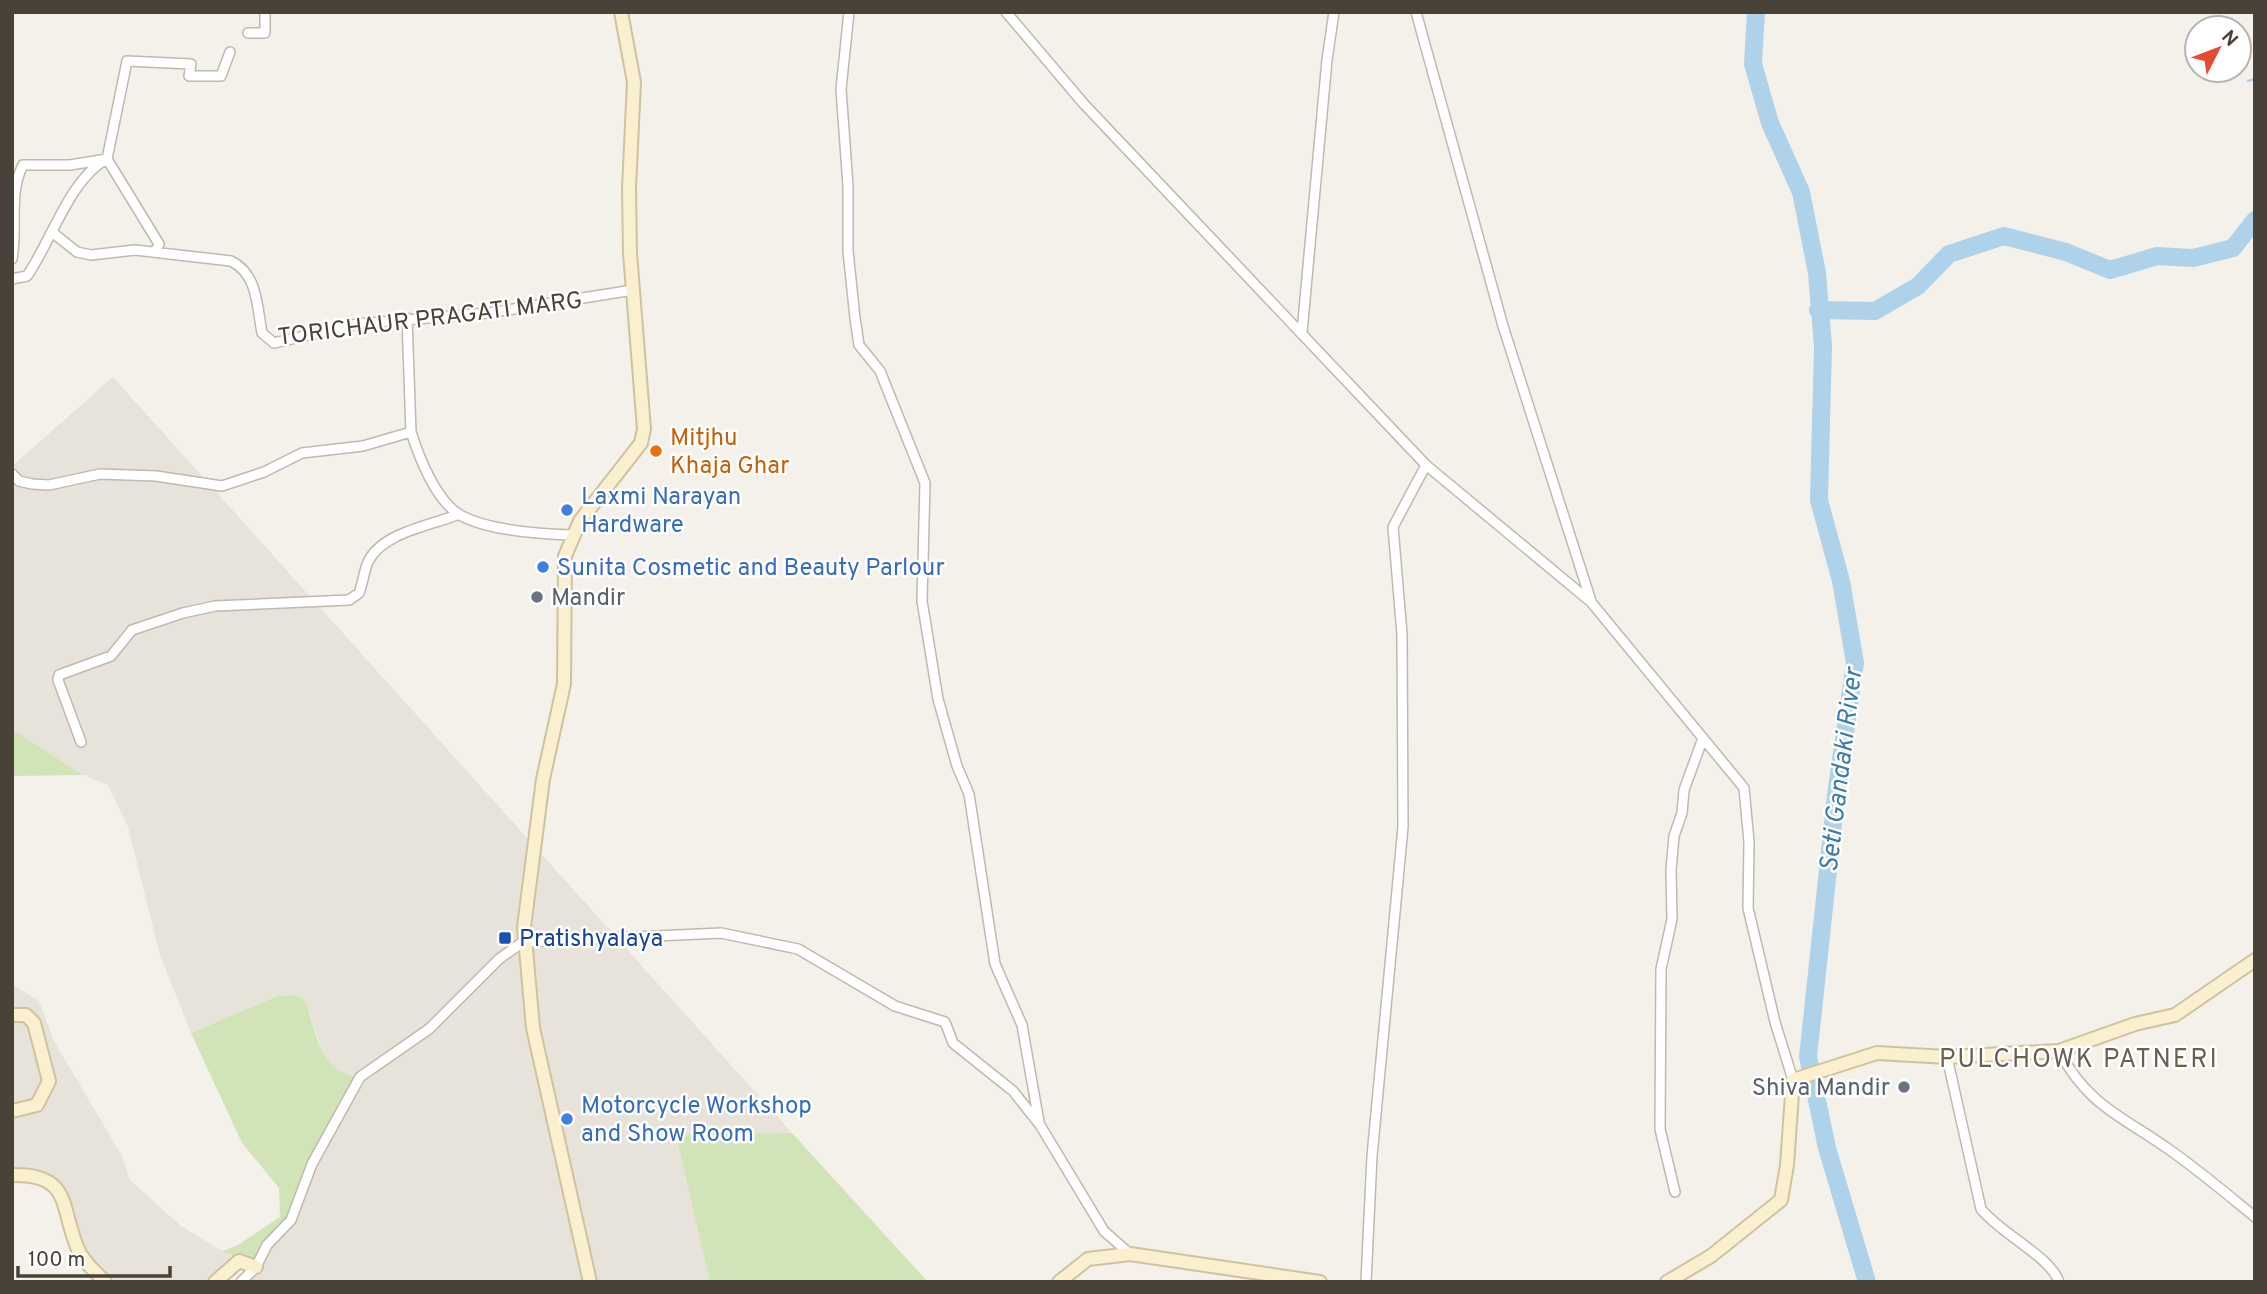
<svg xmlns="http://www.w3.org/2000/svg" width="2267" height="1294" font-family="Overpass,sans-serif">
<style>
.residential{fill:#e7e3da}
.green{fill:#d0e4b8}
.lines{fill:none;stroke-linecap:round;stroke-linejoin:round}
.stream{stroke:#aed2ea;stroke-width:2.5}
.river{stroke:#aed2ea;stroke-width:18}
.street-casing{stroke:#bfb9ae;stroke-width:12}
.secondary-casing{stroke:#cfc39f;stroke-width:16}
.street{stroke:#fff;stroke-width:9}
.secondary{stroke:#faefcf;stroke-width:12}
.food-dot{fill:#e8710a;stroke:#fff;stroke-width:2.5}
.shop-dot{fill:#3f7fe0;stroke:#fff;stroke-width:2.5}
.worship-dot{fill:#6b7280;stroke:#fff;stroke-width:2.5}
.transit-dot{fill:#1a4fb4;stroke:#fff;stroke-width:2.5}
.labels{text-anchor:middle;stroke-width:5;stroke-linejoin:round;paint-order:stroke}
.street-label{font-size:24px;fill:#484239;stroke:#fff}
.food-label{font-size:24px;fill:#c56008;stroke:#fff;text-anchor:start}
.shop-label{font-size:24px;fill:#366cbe;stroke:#fff;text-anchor:start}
.worship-label{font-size:24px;fill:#5b616d;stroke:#fff;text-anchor:start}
.transit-label{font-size:24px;fill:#164399;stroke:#fff;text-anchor:start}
.water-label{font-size:26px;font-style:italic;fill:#3c7caa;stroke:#fff}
.neighbourhood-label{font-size:26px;letter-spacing:2px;fill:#696052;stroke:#fff}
</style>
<rect width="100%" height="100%" fill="#f4f1eb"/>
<path class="residential" d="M 113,377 L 792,1133 L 677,1136 L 710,1282 L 241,1282 L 256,1267 L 351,1077 L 334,1070 L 324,1057 L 305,1000 L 294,995 L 277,996 L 191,1033 L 160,955 L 128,827 L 108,785 L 83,775 L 12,729 L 12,466 Z
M 12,984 L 39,1001 L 54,1041 L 122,1156 L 130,1180 L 181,1226 L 239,1261 L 215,1282 L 105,1282 L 89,1265 L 50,1181 L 12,1175 Z"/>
<path class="green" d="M 12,729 L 83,775 L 12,776 Z
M 294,995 L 305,1000 C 316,1031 319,1074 360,1077 L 329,1134 L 291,1220 L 256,1267 L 222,1251 L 238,1245 L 280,1217 L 279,1188 L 242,1143 L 191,1033 L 277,996 Z
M 792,1133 L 928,1282 L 710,1282 L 676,1135 Z"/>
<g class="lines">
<path class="stream" d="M 2248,81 L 2255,79"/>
<path class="river" d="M 1756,12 L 1753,64 L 1770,123 L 1801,192 L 1817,273 L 1823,346 L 1819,500 L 1841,581 L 1855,663 L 1836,795 L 1808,1057 L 1827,1148 L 1867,1282
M 1818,310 L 1875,311 L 1918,286 L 1949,254 L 2004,236 L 2066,252 L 2110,270 L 2157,256 L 2193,258 L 2233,248 L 2255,220"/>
<defs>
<path id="street" d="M 849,12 L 841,89 L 848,186 L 848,251 L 855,318 L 859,345 L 880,371 L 925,483 L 922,601 L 938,699 L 957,766 L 969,794 L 995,964 L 1022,1025 L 1039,1122
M 1006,12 L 1083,103 L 1426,465 L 1591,602 L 1744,788 L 1749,842 L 1748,908 L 1775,1022 L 1793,1080
M 1416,12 L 1503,326 L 1591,601
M 248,33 L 265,33 L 265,12
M 53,233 L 77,252 L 91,255 L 135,250 L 231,261 C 258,274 257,307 262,333 L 274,343 L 357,324 L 488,313 L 633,290
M 12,259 C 18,227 8,194 23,165 L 70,165 L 107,159 L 159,244 L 155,252
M 12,279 L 27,276 C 51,242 70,178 107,159 L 127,61 L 191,64 L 189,76 L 221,76 L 230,52
M 407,318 L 411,432
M 1302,332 L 1327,60 L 1334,12
M 12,474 L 19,481 L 32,484 L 49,485 L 100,474 L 156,476 L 222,486 L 264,472 L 302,453 L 363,446 L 411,432 C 419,457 436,501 460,515 C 487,530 541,534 572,535
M 81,742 L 58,680 L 59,675 L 111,656 L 132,630 L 183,613 L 215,606 L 349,600 L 359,593 C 363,583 364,571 368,562 C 382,532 431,526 459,514
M 2059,1051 C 2090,1109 2125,1117 2174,1153 C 2202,1173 2228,1195 2255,1217
M 1947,1057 L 1981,1209 C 2001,1234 2051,1257 2059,1282
M 1675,1192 L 1660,1129 L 1661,969 L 1672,919 L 1671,870 L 1674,836 L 1682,813 L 1684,790 L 1703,738
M 241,1282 L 256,1267 L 267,1245 L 291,1220 L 312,1164 L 360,1077 L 429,1029 L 499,959 L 523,942 L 721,933 L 798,949 L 895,1006 L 945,1022 L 953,1043 L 1013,1091 L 1040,1125 L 1104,1231 L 1130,1254
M 1366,1282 L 1372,1156 L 1403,827 L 1402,634 L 1393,527 L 1426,465"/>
<path id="secondary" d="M 12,1015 L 26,1015 L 34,1023 L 49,1081 L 37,1105 L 12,1111
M 12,1175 C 71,1174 60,1205 77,1247 C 82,1261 95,1271 105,1282
M 215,1282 L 239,1261 L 256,1267
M 590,1282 L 533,1028 L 524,927 L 543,779 L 564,684 L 565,556 L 580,521 L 641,443 L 644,429 L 630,253 L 629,188 L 634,82 L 621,12
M 1059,1282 L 1088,1259 L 1130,1254 L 1320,1282
M 1667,1282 L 1711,1256 L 1781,1200 L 1787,1165 L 1793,1080 L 1877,1053 L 1947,1057 L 2059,1051 L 2135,1024 L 2175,1015 L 2255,960"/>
</defs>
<use href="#street" class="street-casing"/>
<use href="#secondary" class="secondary-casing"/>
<use href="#street" class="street"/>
<use href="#secondary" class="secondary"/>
</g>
<circle class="food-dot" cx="656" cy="451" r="7"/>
<g class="shop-dot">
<circle cx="567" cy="510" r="7"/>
<circle cx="543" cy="567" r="7"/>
<circle cx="567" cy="1119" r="7"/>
</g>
<g class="worship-dot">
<circle cx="537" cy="597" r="7"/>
<circle cx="1904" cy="1087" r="7"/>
</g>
<rect class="transit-dot" x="498" y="931" width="14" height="14" rx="3.5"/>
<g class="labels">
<g class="street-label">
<text transform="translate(430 318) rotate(-7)" y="8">TORICHAUR PRAGATI MARG</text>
</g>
<g class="food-label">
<text x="670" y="445">Mitjhu<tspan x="670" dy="28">Khaja Ghar</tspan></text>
</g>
<g class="shop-label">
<text x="581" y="504">Laxmi Narayan<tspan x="581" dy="28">Hardware</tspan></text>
<text x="557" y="575">Sunita Cosmetic and Beauty Parlour</text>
<text x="581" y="1113">Motorcycle Workshop<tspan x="581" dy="28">and Show Room</tspan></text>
</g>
<g class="worship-label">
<text x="551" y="605">Mandir</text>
<text x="1890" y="1095" text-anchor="end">Shiva Mandir</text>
</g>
<g class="transit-label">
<text x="519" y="946">Pratishyalaya</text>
</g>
<g class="water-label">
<text transform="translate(1840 770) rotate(-83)" y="9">Seti Gandaki River</text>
</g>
<g class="neighbourhood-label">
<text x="2079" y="1067">PULCHOWK PATNERI</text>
</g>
</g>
<rect width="2267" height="1294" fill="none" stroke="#484239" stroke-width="28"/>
<g transform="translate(2218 49) rotate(48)"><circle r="33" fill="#ffffff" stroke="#b6b3b0" stroke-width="2"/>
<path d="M0-5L12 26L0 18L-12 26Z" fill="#e54b31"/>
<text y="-10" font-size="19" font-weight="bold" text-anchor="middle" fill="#484239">N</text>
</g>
<path d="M18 1266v10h152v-10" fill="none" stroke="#484239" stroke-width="3.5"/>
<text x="28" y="1266" font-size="21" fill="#484239" stroke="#ffffff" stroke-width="5" paint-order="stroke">100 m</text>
</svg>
